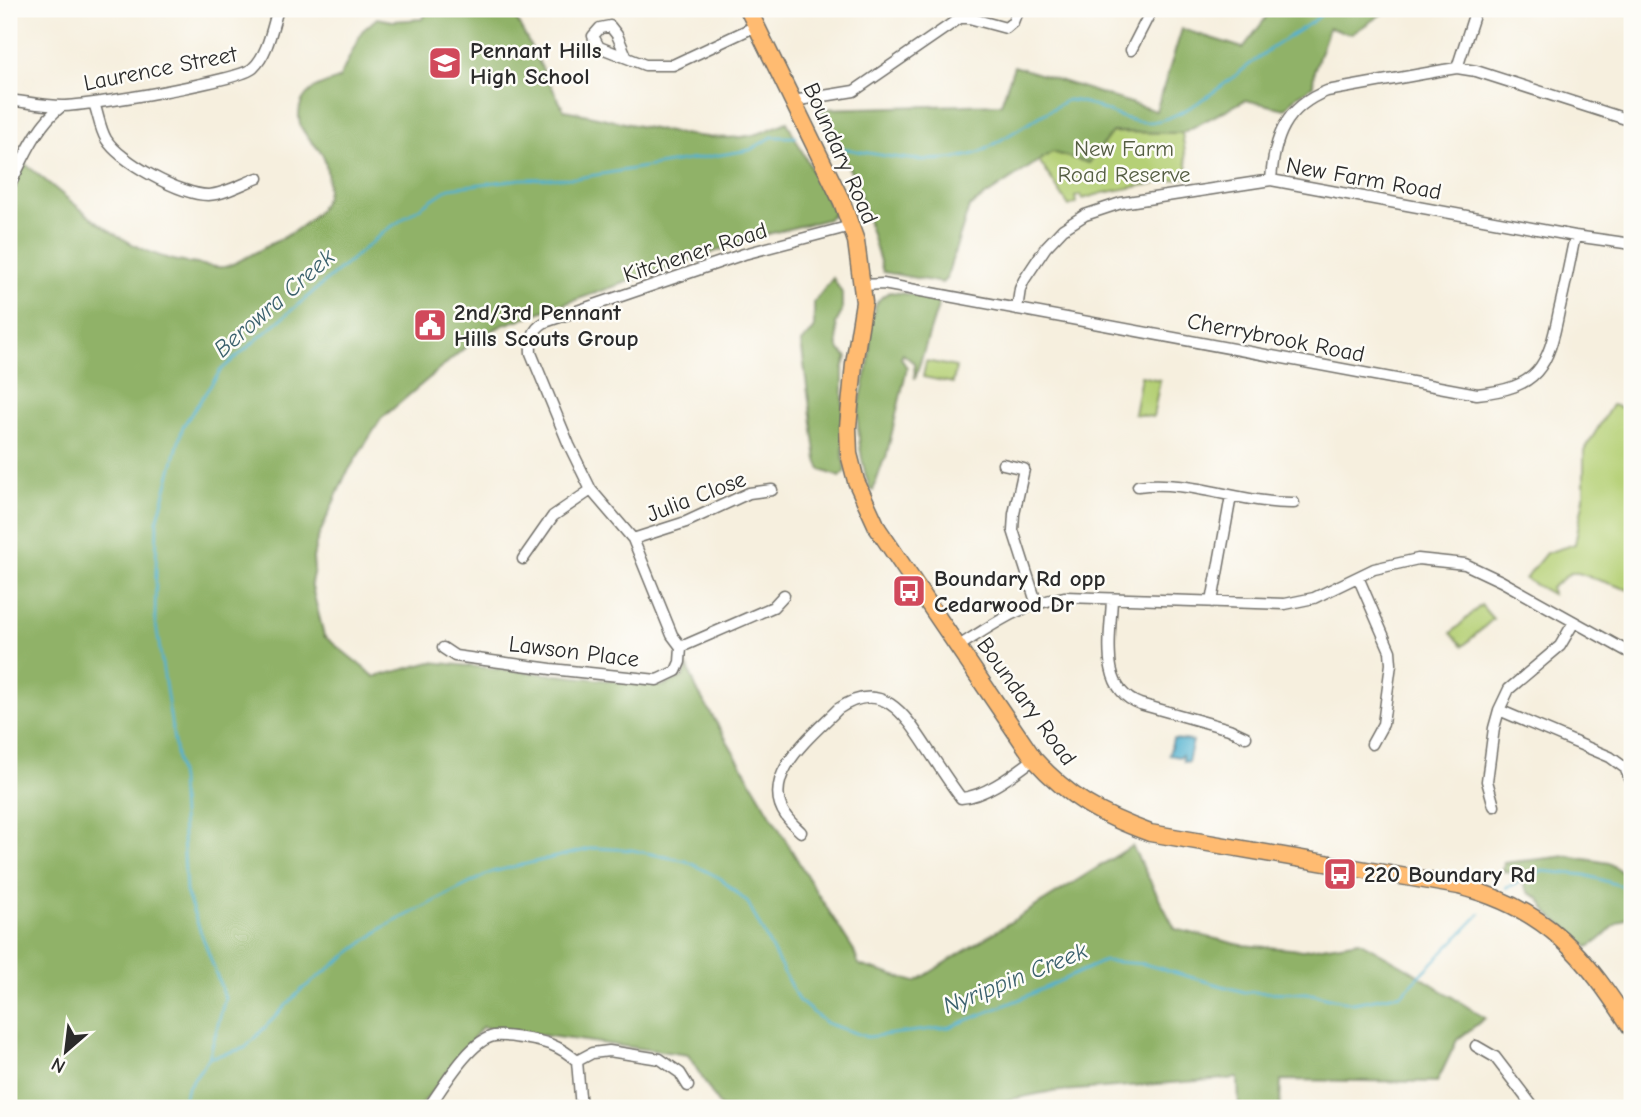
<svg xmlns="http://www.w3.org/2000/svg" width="1641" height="1117" font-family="'Comic Neue',sans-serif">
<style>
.green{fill:#b5d076;stroke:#707e50;stroke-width:2}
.forest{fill:#90b267;stroke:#5e6e49;stroke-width:2}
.water{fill:#52b2d0;stroke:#3e6e7e;stroke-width:2}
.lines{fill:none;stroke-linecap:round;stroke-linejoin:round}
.stream{stroke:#52b2d0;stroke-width:2.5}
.minor-casing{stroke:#72706a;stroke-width:13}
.primary-casing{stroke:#72706a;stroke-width:19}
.minor{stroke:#fff;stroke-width:10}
.primary{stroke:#ffbb71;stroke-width:16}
.labels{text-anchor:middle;stroke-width:5;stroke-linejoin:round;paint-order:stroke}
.poi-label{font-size:23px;font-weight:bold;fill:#2b2b2b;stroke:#fdfcf7;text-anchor:start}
.street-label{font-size:23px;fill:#2b2b2b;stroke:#fdfcf7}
.park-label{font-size:23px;fill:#545d42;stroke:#fdfcf7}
.water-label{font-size:24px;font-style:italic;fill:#3b616d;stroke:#fdfcf7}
</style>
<rect width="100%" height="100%" fill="#fdfcf7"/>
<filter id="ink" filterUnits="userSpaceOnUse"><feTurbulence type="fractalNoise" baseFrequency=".0143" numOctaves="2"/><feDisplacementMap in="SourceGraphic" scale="14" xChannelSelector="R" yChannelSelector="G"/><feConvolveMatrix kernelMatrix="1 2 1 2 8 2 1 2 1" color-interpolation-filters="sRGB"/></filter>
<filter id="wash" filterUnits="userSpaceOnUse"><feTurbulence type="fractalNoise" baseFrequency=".00686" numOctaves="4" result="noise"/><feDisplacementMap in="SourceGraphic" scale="28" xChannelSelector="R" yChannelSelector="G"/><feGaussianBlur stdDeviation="1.57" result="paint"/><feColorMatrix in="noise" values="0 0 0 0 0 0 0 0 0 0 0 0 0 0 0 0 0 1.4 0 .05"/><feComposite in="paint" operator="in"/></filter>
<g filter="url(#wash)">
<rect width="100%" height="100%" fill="#f6efde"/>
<path class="green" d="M 1111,132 L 1182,133 L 1189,177 L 1103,193 L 1082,199 L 1080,195 L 1075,197 L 1076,203 L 1069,206 L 1038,159 L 1053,151 Z
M 926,361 L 956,367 L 953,383 L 923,377 Z
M 1141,376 L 1160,380 L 1153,417 L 1134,414 Z
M 1612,405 L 1632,410 L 1632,591 L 1578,573 L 1570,573 L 1551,588 L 1552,594 L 1525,579 L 1546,553 L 1575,544 L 1584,498 L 1584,451 Z
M 1481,605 L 1493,619 L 1463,646 L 1451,633 Z"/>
<path class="forest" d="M 427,9 L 511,9 L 564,110 C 613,119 711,148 757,134 C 767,131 777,126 787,122 L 834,213 L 828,219 L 760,236 L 503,325 L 475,339 L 381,419 L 345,476 L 317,540 L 313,558 L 314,569 L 311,583 L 324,636 L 375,677 L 431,662 L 663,686 L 683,677 L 688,667 L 697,690 L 814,888 L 853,949 L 859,965 L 915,982 L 1132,846 L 1175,929 L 1241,945 L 1303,950 L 1359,941 L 1407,968 L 1485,1018 L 1457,1040 L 1437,1082 L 1281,1080 L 1280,1108 L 1239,1108 L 1238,1078 L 1048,1092 L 966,1108 L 721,1108 L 688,1055 L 482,1027 L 419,1108 L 9,1108 L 9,186 L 21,161 C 75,202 126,258 197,264 C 205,265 216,268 224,267 C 237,264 264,247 277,241 C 293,233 322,215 326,196 C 329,184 328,165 322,154 C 313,140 298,133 299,114 C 300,90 320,85 339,79 L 362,31 L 377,18 L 392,21 L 423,19 Z
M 1269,9 L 1389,9 L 1352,34 L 1329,28 L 1314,71 L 1313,86 L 1297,96 L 1285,109 L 1245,100 L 1182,133 L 1112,132 L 1089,163 L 1052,152 L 969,207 L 946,279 L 942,283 L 883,272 L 858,187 L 821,109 L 1001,104 L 1014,66 L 1156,111 L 1182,29 L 1243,48 L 1265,19 Z
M 833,278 L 842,293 L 842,312 L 836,323 L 838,348 L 847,357 L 843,369 L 843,454 L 845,472 L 840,477 L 821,470 L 817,460 L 801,342 L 814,330 L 814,302 Z
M 890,292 L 916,295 L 939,303 L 915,379 L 914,363 L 903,354 L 901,358 L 907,368 L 886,458 L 883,462 L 873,491 L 870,489 C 863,469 859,446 858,425 C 857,403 866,381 869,360 C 872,343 868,324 875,307 C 878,299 883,295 890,292 Z
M 1567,856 L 1609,863 L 1630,878 L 1632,877 L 1632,916 C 1610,923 1607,939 1588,947 L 1548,913 L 1539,898 L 1529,893 L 1517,874 L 1503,871 L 1504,863 Z"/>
<path class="water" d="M 1173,739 L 1193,741 L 1188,762 L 1183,761 L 1182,755 L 1179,757 L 1169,755 Z"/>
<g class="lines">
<path class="stream" d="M 836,147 C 884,156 933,168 981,152 L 1067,100 C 1095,101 1117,121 1145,122 C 1183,124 1239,71 1270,49 C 1285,39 1300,30 1315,20 L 1327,9
M 1506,888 L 1542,871 L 1585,875 L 1625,887 L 1632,887
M 209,1058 L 245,1048 L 301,990 L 384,927 L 492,872 L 594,848 L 632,850 L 686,861 L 720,878 L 748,903 L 798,1000 L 826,1023 L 867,1037 L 950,1027 L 1018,1000 L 1104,961 L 1144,964 L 1244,992 L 1307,993 L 1353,1003 L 1402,994 L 1480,914
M 182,1108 L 187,1088 L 209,1058 L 225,998 L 186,892 L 180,780 L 155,618 L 157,522 L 183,426 L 221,370 L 385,231 L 449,188 L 521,179 L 577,178 L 750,150 L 772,137 L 796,137"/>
</g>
</g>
<g filter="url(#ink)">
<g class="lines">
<defs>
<path id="minor" d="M 1131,50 L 1152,9
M 627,58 L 617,35 L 610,26 L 600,28 L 593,36 L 599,47 L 645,65 L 673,65 L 756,26
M 1457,68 L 1476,9
M 9,100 C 26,102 45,106 63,106 C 88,106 239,81 253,68 C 268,54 272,28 278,9
M 793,101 L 854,91 L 960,18 L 969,18 L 1006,28 L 1013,22 L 1018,9
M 94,103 C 98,114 100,129 106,139 C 120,162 181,195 208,195 C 225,194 242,184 258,178
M 1271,180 C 1274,138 1285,107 1327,91 L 1444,70 L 1457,68 L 1476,71 L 1632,121
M 9,187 C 23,160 36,125 62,106
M 863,285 L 883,284 L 1477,394 C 1538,388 1548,368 1559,311 C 1565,286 1570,261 1575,236
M 1017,309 L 1020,289 L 1024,280 L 1046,247 L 1063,229 L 1085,215 L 1121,203 L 1271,180 L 1575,236 L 1632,244
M 1003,464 L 1024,469 L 1014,514 L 1013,530 L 1036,602
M 1138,486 C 1190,479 1242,504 1294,503
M 633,539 L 686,522 L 749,493 L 772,490
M 523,559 L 553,516 L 591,490
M 1358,577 L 1390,651 L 1391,664 L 1383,724 L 1372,744
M 1112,599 C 1111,634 1098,689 1140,704 L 1229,729 L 1246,737
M 1212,602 L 1231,496
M 959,646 C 997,622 1019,605 1065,597 L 1285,604 L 1314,598 L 1374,569 L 1418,559 L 1465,564 L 1501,581 L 1632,654
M 681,647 L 672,635 L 633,539 L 591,490 L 569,445 L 531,353 C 530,339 533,329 545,322 L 744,254 L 851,226
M 681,647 L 773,607 L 784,595
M 443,648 L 455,656 L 551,669 L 657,680 L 676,671 L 680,662 L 681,647
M 1499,710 L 1610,757 L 1625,768 L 1632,783
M 1494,806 L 1487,781 L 1494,728 L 1499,710 L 1509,689 L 1560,646 L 1574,622
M 801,832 C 796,827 790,822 786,816 C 758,776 813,735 838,709 C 882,679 904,713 927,748 C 938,765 949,782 961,798 C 985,797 1015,773 1034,759
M 1476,1046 L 1495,1057 L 1534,1108
M 577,1061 L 592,1053 L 609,1051 L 660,1059 L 680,1073 L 688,1086
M 428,1108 C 442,1089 470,1040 494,1036 C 503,1035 513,1037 522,1038 C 544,1041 559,1045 577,1061 L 581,1108"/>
<path id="primary" d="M 748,9 L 842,202 L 856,241 L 864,302 L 854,364 L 848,427 L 849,454 L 856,481 L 878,529 L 1034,759 C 1069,798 1101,815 1150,833 L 1459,886 C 1548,909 1584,955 1632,1029"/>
</defs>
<use href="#minor" class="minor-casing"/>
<use href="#primary" class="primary-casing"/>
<use href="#minor" class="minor"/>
<use href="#primary" class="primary"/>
</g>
</g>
<defs>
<symbol id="school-square" viewBox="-11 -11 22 22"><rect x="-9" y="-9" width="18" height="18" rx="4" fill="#d1495b" stroke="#fdfcf7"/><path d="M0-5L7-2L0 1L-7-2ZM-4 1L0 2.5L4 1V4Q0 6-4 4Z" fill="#fff"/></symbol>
<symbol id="civic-square" viewBox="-11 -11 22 22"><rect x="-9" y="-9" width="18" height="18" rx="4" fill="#d1495b" stroke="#fdfcf7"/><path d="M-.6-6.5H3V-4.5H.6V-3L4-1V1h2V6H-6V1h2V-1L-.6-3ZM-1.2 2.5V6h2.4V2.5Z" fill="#fff"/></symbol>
<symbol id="bus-square" viewBox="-11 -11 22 22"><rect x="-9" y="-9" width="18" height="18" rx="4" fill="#d1495b" stroke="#fdfcf7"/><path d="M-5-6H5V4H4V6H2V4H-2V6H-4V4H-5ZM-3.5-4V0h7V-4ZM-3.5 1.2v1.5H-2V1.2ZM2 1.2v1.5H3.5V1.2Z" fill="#fff"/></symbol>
</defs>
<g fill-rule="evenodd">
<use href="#school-square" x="426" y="44" width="38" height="38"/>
<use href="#civic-square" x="411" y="306" width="38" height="38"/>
<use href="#bus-square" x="890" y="572" width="38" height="38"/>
<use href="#bus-square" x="1321" y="855" width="38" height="38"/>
</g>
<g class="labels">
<g class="poi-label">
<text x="470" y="58">Pennant Hills<tspan x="470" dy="26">High School</tspan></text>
<text x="454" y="320">2nd/3rd Pennant<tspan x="454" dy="26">Hills Scouts Group</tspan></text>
<text x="934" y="586">Boundary Rd opp<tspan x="934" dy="26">Cedarwood Dr</tspan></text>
<text x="1364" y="882">220 Boundary Rd</text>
</g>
<g class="street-label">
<text transform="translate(160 68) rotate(-11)" y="8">Laurence Street</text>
<text transform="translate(841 153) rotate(66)" y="8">Boundary Road</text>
<text transform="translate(1364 178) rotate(10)" y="8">New Farm Road</text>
<text transform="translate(695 252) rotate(-18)" y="8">Kitchener Road</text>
<text transform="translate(1276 337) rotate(11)" y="8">Cherrybrook Road</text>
<text transform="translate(696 496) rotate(-21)" y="8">Julia Close</text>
<text transform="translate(574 651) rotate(7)" y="8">Lawson Place</text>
<text transform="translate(1027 701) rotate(54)" y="8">Boundary Road</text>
</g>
<g class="park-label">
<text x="1124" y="156">New Farm<tspan x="1124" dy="26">Road Reserve</tspan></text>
</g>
<g class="water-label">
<text transform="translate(274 303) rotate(-41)" y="8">Berowra Creek</text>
<text transform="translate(1015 978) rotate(-22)" y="8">Nyrippin Creek</text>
</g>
</g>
<rect width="1641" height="1117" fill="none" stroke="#fdfcf7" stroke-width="35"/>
<g transform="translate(66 1051) rotate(208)" stroke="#fdfcf7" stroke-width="5" paint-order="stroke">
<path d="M0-5L12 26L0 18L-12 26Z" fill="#2b2b2b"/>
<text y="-10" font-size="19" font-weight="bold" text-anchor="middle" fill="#2b2b2b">N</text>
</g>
</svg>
